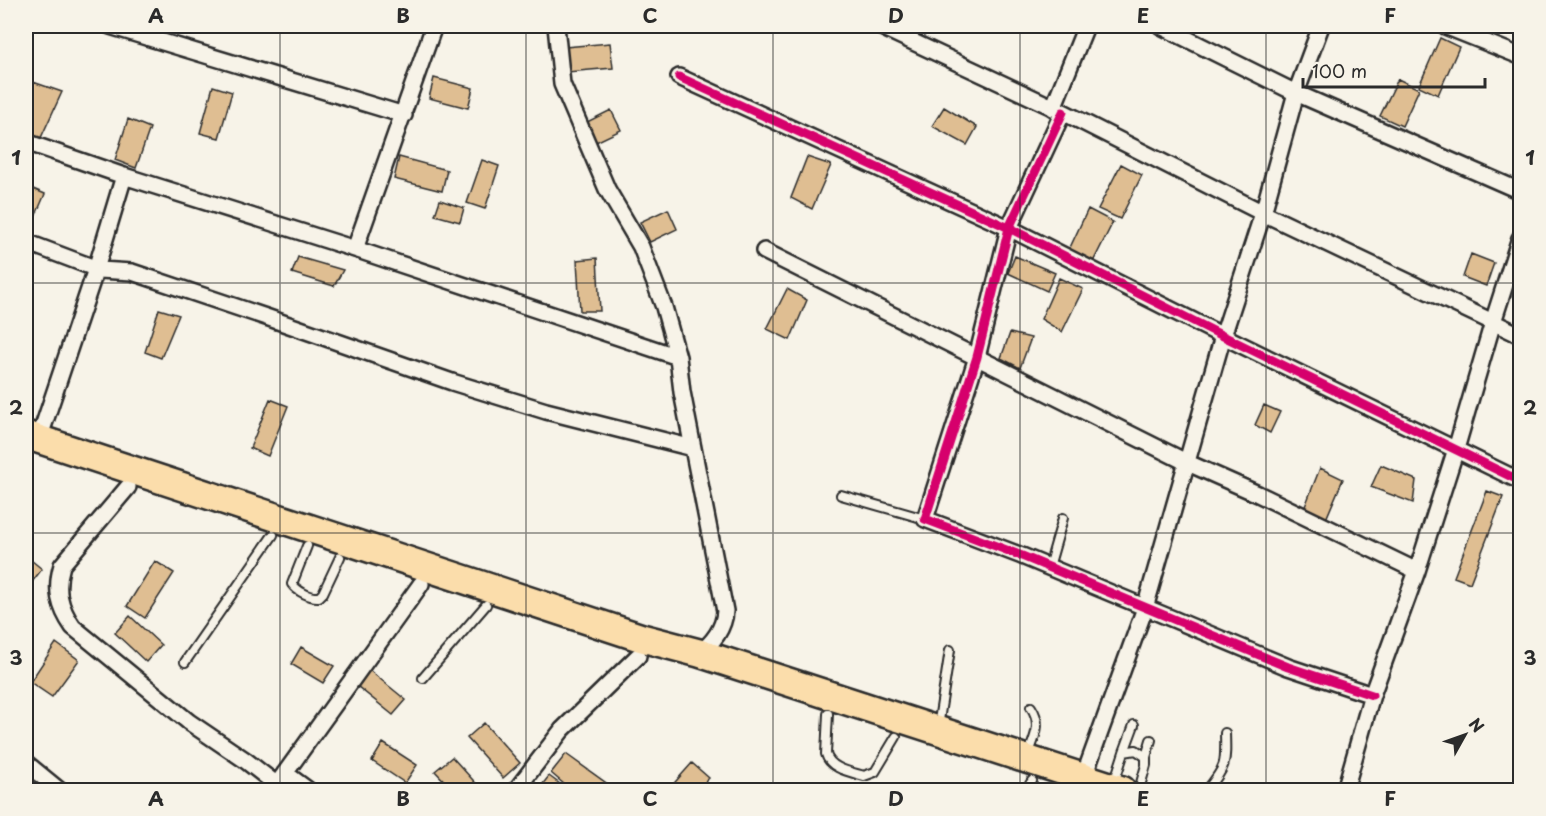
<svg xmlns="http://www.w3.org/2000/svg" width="1546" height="816" font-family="'Playpen Sans',sans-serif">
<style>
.building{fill:#dfbe92;stroke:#2b2b2b;stroke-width:1.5}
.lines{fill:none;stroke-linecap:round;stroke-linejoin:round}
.lane-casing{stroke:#2b2b2b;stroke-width:12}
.street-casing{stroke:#2b2b2b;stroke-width:20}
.highway-casing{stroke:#2b2b2b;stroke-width:32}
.lane{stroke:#f7f3e8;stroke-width:8}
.street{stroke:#f7f3e8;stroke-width:15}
.highway{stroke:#fbddab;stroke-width:27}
.cycleway-casing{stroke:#f7f3e8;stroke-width:13}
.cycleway{stroke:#d6006c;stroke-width:9}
.grid{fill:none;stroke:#2b2b2b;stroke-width:1.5;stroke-opacity:0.55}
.neatline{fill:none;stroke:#2b2b2b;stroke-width:2}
.grid-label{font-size:20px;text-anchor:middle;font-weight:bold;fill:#2b2b2b}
</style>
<rect width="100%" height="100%" fill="#f7f3e8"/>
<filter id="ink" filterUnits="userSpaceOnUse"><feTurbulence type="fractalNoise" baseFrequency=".0167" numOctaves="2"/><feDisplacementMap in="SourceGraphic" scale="12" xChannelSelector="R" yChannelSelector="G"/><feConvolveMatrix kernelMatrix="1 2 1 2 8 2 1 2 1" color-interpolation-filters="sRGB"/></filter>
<g filter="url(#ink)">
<path class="building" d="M 1481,26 L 1500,26 L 1496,40 L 1478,34 Z
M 1440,38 L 1459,47 L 1438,95 L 1419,86 Z
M 610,43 L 613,68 L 567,72 L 565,47 Z
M 434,78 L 473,88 L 468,108 L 429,98 Z
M 1398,79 L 1419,89 L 1402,126 L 1380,116 Z
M 33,82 L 62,92 L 39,142 L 26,137 L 26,105 Z
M 213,86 L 232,92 L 219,138 L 200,133 Z
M 944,107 L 977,127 L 967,145 L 932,126 Z
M 611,110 L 621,130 L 596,142 L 587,122 Z
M 128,119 L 150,128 L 136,168 L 115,160 Z
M 399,157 L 447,170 L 442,191 L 394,179 Z
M 807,157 L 831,165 L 812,209 L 791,198 Z
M 482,160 L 499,166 L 485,209 L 467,203 Z
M 1121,164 L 1142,175 L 1120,219 L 1098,209 Z
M 26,186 L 45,194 L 26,238 Z
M 440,200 L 464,208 L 460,222 L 435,215 Z
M 668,209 L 677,229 L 650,242 L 640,222 Z
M 1088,209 L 1113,222 L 1091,266 L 1067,254 Z
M 1471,254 L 1494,263 L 1486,286 L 1463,277 Z
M 1015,256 L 1055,273 L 1047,291 L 1008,273 Z
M 298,257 L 343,270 L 334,286 L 292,273 Z
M 597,258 L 600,311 L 580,311 L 577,260 Z
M 1059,278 L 1083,289 L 1062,332 L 1041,319 Z
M 787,289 L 807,300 L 790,340 L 767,329 Z
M 159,309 L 179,315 L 161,358 L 145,352 Z
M 1010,333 L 1031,338 L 1020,368 L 1001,358 Z
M 270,399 L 288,406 L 268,456 L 250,448 Z
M 1264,405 L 1280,412 L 1270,433 L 1255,425 Z
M 1381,465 L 1416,480 L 1413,503 L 1371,487 Z
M 1320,468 L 1343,479 L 1326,519 L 1304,509 Z
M 1487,491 L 1503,497 L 1470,583 L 1454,577 Z
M 26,556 L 42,569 L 28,587 L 26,585 Z
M 155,561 L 174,573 L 145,618 L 127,606 Z
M 130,616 L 161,645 L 146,662 L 115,633 Z
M 56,643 L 79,660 L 52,697 L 30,682 Z
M 301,647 L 334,666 L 323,683 L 291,664 Z
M 369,670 L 406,700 L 393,715 L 357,686 Z
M 484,723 L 520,763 L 503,778 L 467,738 Z
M 383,743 L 417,765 L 405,783 L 372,761 Z
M 566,754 L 609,785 L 605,790 L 571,790 L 551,773 Z
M 452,757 L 482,790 L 453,790 L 435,771 Z
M 692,763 L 709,778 L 697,790 L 668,790 Z
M 549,776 L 568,790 L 538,790 Z"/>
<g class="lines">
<defs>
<path id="lane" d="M 841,495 L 925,519
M 307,546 L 292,584 C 297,591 310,598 319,597 L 323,593 L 340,557
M 1049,567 L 1063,518
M 185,662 L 273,535
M 423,678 L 486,605
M 828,714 L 826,754 C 830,769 851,772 864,776 L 875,772 L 896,737
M 938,727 L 950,650
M 1124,752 L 1134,725
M 1028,756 C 1034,737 1043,725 1031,707
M 1146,757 L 1151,740
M 1114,783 L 1124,752 L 1136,750 L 1146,757 L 1146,765 L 1139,790
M 1026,790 L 1032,781
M 1207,790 C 1226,767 1226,764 1225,733"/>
<path id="street" d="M 110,26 L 404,115
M 556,26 L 562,84 L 607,189 L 641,247 L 664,307 L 678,357 L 682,392 L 725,611 C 724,628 713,643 699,653
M 879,26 L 1063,112 L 1263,213 L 1520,335
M 1161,26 L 1296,93 L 1520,191
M 1445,26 L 1520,56
M 679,77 L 1009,228 L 1223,336 L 1520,481
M 1053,108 L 1086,26
M 1063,112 L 1009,228 L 977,357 L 925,519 L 1022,556 L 1288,667 L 1372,695
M 26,142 L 124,176 L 355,249 L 678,357
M 26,242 L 100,270 L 132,272 L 269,318 L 452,382 L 546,411 L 693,448
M 355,249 L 434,26
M 764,251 L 1188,463 L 1258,494 L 1417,571
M 39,439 L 96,269 L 124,176
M 128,487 L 62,565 C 55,589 59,607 73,627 L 189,722 L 245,760 L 277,785
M 26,763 L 59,790
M 285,773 L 308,790
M 1083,779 L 1145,608 L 1223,336 L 1263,213 L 1296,93 L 1321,26
M 273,790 L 421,584
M 516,790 L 562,730 L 638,656
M 1345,790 L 1372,695 L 1417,571 L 1456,449 L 1493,322 L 1520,238"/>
<path id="highway" d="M 26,435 L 642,638 L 699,653 L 1122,790"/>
</defs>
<use href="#lane" class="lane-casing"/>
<use href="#street" class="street-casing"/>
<use href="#highway" class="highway-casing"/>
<use href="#lane" class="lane"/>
<use href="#street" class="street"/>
<use href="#highway" class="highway"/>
<defs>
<path id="cycleway" d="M 679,77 L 1009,228 L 1223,336 L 1520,481
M 1063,112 L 1009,228 L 977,357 L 925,519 L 1022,556 L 1288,667 L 1372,695"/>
</defs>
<use href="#cycleway" class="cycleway-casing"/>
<use href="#cycleway" class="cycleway"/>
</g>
</g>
<path class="grid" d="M 280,26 L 280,790M 526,26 L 526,790M 773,26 L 773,790M 1020,26 L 1020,790M 1266,26 L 1266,790M 26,283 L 1520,283M 26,533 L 1520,533"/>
<rect width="1546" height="816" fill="none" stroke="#f7f3e8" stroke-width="66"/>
<g transform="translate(1465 735) rotate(50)" stroke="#f7f3e8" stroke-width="4.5" paint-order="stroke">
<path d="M0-4.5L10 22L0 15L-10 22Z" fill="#2b2b2b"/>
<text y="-9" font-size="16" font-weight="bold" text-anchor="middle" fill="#2b2b2b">N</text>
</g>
<path d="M1303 78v9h182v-9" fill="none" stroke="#2b2b2b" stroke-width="3"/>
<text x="1312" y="78" font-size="18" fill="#2b2b2b" stroke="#f7f3e8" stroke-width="4.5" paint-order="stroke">100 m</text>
<rect x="33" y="33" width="1480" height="750" class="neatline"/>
<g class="grid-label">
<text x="156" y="23">A</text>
<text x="403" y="23">B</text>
<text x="650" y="23">C</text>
<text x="896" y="23">D</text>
<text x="1143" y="23">E</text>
<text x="1390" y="23">F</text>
<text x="16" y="165">1</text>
<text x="1530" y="165">1</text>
<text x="16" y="415">2</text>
<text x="1530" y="415">2</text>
<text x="16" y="665">3</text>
<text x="1530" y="665">3</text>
<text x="156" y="806">A</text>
<text x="403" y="806">B</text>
<text x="650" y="806">C</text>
<text x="896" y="806">D</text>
<text x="1143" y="806">E</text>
<text x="1390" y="806">F</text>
</g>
</svg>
